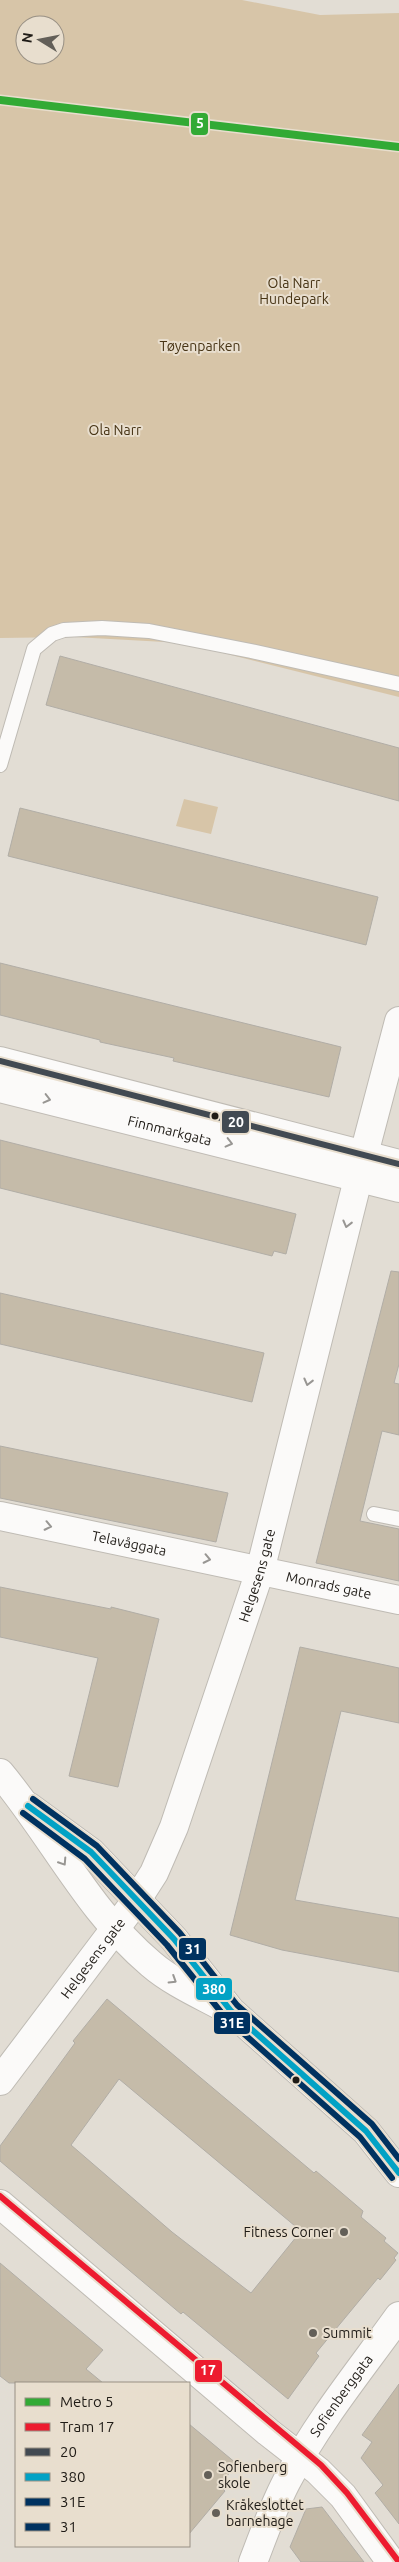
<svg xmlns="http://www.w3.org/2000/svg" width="399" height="2562" font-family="Ubuntu,sans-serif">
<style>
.green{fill:#d7c5a8;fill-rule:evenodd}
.building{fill:#c5bba9;stroke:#b1ada6;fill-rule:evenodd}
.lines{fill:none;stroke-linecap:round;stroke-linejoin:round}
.service-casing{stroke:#bfbbb4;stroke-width:16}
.minor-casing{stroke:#bfbbb4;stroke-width:30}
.tertiary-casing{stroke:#bfbbb4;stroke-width:30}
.primary-casing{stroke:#bfbbb4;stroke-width:30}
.service{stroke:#fbfaf9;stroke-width:14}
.minor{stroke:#fbfaf9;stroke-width:28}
.tertiary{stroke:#fbfaf9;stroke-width:28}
.primary{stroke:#fbfaf9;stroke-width:28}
.bus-1-casing{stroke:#e8dece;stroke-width:10}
.bus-2-casing{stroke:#e8dece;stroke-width:10}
.bus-3-casing{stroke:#e8dece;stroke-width:10}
.bus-4-casing{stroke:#e8dece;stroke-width:10}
.bus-1{stroke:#424a52;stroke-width:6}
.bus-2{stroke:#02a2c5;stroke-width:6}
.bus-3{stroke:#003260;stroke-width:6}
.bus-4{stroke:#003260;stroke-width:6}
.tram-1-casing{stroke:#e8dece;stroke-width:10}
.tram-1{stroke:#ed1b2f;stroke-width:6}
.metro-1-casing{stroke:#e8dece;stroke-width:11}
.metro-1{stroke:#32aa35;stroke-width:8}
.oneway{stroke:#989693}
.bus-dot{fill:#1f1b16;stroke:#e8dece;stroke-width:2}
.poi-dot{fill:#635f58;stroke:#e8dece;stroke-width:2}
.labels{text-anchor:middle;stroke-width:4;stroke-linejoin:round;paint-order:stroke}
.park-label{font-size:14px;fill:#473415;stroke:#e8dece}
.street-label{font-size:14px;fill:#1f1b16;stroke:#e8dece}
.poi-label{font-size:14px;fill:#1f1b16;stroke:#e8dece;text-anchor:start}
.line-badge{stroke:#e8dece;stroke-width:2}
.badge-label{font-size:14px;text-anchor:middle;font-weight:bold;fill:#fff}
</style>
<rect width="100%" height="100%" fill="#e2ddd4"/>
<path class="green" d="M 0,0 L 242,0 L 320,15 L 399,13 L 399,697 L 183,643 L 74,637 L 0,638 ZM 25,25 L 55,25 L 55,55 L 25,55 Z
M 184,799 L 218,807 L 211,834 L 176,826 Z"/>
<path class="building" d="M 60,656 L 399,748 L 399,801 L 46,705 Z
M 20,808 L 378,897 L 366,945 L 8,856 Z
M 0,963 L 341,1047 L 329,1097 L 173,1061 L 174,1058 L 100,1042 L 100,1040 L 0,1015 Z
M 0,1140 L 296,1214 L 286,1254 L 274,1251 L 272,1256 L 0,1188 Z
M 391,1271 L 399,1272 L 399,1364 L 394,1383 L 399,1384 L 399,1435 L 382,1431 L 360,1521 L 399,1529 L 399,1581 L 316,1563 Z
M 0,1293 L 264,1353 L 252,1402 L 0,1344 Z
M 0,1446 L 228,1493 L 216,1542 L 0,1498 Z
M 0,1587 L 111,1609 L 111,1607 L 159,1619 L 118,1787 L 69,1776 L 98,1658 L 0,1637 Z
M 300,1647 L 399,1668 L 399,1723 L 341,1711 L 295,1900 L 399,1918 L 399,1972 L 282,1950 L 230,1935 Z
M 107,1999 L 314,2173 L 316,2171 L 363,2211 L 361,2217 L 386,2238 L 384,2241 L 398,2253 L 394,2258 L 396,2260 L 380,2280 L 378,2278 L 316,2353 L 319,2356 L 288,2399 L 183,2312 L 181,2314 L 0,2161 L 0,2146 L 75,2043 L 73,2041 ZM 119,2079 L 301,2231 L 251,2293 L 172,2232 L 71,2145 Z
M 0,2263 L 103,2350 L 86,2369 L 103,2383 L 9,2383 L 0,2376 Z
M 399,2384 L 399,2524 L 375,2493 L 383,2485 L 361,2458 L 372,2442 L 362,2435 Z
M 189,2424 L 237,2464 L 219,2485 L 225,2491 L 189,2534 Z
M 322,2507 L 364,2562 L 301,2562 L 290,2547 L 306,2509 Z"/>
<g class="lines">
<defs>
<path id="service" d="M 0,765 L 34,649 L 52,634 L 64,630 L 102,628 L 149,631 L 251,651 L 399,684
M 374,1514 L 399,1519"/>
<g id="minor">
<path d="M 364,1154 L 399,1021"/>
<path id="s1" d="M 0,1516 L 399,1600"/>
<path d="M 0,2204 L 268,2432 L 318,2471 L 343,2496 L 391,2562"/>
<path id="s2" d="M 253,2562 C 264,2534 274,2504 289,2477 C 319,2420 361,2369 399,2316"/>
</g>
<g id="tertiary">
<path id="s3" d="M 0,2081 L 136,1901 L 154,1873 L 174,1827 L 260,1571 L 364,1155"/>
</g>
<g id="primary">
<path d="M 0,1061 L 399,1164"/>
<path id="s4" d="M 0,1088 L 399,1188"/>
<path d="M 0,1773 C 52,1835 88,1911 151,1964 C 172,1982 199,1994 223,2007"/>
<path d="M 28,1806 L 91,1852 L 174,1939 L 231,2011 L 366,2131 L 399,2173"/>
</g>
</defs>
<use href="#service" class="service-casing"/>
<use href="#minor" class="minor-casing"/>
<use href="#tertiary" class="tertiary-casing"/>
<use href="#primary" class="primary-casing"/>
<use href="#service" class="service"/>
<use href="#minor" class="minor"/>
<use href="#tertiary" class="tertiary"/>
<use href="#primary" class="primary"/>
<defs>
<path id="bus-1" d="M 0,1061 L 399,1164"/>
<path id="bus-2" d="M 28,1806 L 91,1852 L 174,1939 L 231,2011 L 366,2131 L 399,2173"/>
<path id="bus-3" d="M 23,1813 L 85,1859 L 167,1945 L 225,2017 L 360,2137 L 392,2178"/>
<path id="bus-4" d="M 33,1799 L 97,1846 L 180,1933 L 237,2005 L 372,2124 L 399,2159"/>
</defs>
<use href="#bus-1" class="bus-1-casing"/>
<use href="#bus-2" class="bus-2-casing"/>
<use href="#bus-3" class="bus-3-casing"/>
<use href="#bus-4" class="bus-4-casing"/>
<use href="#bus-1" class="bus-1"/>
<use href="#bus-2" class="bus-2"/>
<use href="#bus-3" class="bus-3"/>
<use href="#bus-4" class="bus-4"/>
<defs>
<path id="tram-1" d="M 0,2196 L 321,2465 L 347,2493 L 399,2562"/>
</defs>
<use href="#tram-1" class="tram-1-casing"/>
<use href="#tram-1" class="tram-1"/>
<defs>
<path id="metro-1" d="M 0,100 L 399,147"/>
</defs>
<use href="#metro-1" class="metro-1-casing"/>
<use href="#metro-1" class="metro-1"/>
</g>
<defs><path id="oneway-chevron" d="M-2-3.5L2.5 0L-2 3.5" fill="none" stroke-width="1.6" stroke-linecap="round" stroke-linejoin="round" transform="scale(1.25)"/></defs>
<g class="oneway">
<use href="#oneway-chevron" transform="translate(47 1099) rotate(14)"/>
<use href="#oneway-chevron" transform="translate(229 1143) rotate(14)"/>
<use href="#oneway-chevron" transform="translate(347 1224) rotate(104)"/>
<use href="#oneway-chevron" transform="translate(308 1382) rotate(104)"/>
<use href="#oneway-chevron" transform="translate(48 1526) rotate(12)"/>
<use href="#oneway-chevron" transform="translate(207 1559) rotate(12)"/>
<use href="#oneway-chevron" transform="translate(63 1862) rotate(57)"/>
<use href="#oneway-chevron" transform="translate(173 1980) rotate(32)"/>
</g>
<g class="bus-dot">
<circle cx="215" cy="1116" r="4.5"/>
<circle cx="296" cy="2080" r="4.5"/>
</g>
<g class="poi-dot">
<circle cx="344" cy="2232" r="5"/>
<circle cx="313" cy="2333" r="5"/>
<circle cx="208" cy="2475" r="5"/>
<circle cx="216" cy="2513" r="5"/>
</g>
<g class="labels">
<g class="park-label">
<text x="294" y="288">Ola Narr<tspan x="294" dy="16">Hundepark</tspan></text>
<text x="200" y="351">Tøyenparken</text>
<text x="115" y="435">Ola Narr</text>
</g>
<g class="street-label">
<text dy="5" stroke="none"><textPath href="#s4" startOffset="175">Finnmarkgata</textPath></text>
<text dy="5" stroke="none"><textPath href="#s1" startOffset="132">Telavåggata</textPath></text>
<text dy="5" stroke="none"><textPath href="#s3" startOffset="574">Helgesens gate</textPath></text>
<text dy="5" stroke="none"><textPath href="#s1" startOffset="336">Monrads gate</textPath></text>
<text dy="5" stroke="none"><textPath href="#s3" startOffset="154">Helgesens gate</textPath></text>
<text dy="5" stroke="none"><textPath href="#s2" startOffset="189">Sofienberggata</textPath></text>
</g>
<g class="poi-label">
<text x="334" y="2237" text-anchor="end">Fitness Corner</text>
<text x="323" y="2338">Summit</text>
<text x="218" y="2472">Sofienberg<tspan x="218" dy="16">skole</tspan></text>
<text x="226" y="2510">Kråkeslottet<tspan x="226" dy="16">barnehage</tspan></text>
</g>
</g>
<g class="line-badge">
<rect x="190" y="112" width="19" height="24" rx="5" fill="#32aa35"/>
<rect x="221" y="1110" width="29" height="24" rx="5" fill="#424a52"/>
<rect x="178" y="1937" width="29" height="24" rx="5" fill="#003260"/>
<rect x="195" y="1977" width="38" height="24" rx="5" fill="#02a2c5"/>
<rect x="213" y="2011" width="38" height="24" rx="5" fill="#003260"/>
<rect x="194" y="2359" width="29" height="24" rx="5" fill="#ed1b2f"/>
</g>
<g class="badge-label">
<text x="200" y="128">5</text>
<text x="236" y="1127">20</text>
<text x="193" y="1954">31</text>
<text x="214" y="1994">380</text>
<text x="232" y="2028">31E</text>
<text x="208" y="2375">17</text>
</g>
<rect x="15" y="2382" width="175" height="165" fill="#e8dece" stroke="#989084"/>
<rect x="25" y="2398" width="25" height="8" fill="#32aa35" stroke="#989084"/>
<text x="60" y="2407" font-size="15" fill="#1f1b16">Metro 5</text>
<rect x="25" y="2423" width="25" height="8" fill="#ed1b2f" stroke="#989084"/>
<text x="60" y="2432" font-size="15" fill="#1f1b16">Tram 17</text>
<rect x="25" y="2448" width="25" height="8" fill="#424a52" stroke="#989084"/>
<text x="60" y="2457" font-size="15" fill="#1f1b16">20</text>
<rect x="25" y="2473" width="25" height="8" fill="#02a2c5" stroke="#989084"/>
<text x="60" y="2482" font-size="15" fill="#1f1b16">380</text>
<rect x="25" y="2498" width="25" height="8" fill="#003260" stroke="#989084"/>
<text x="60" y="2507" font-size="15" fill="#1f1b16">31E</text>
<rect x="25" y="2523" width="25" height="8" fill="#003260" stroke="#989084"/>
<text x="60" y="2532" font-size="15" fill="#1f1b16">31</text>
<g transform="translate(40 40) rotate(280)"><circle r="24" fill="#e8dece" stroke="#989084"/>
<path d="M0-4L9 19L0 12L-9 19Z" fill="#635f58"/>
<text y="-8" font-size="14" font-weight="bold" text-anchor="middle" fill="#1f1b16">N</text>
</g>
</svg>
